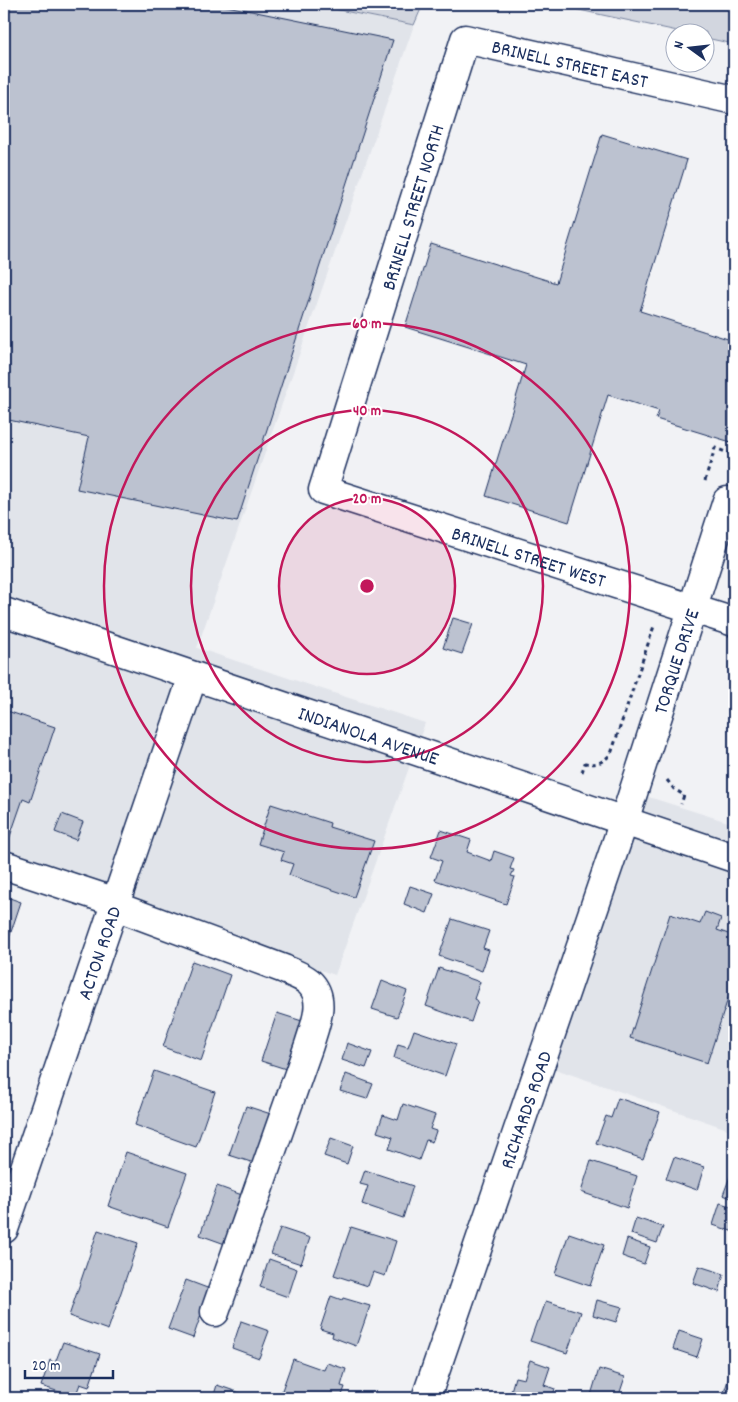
<svg xmlns="http://www.w3.org/2000/svg" width="738" height="1402" font-family="Dekko,sans-serif">
<style>
.built{fill:#e1e4ea}
.green{fill:#d2d6df;stroke:#76829e}
.building{fill:#bcc2d0;stroke:#1b2f5e}
.lines{fill:none;stroke-linecap:round;stroke-linejoin:round}
.minor-casing{stroke:#1b2f5e;stroke-width:31}
.major-casing{stroke:#1b2f5e;stroke-width:31}
.path{stroke:#1b2f5e;stroke-width:3;stroke-dasharray:4 4;stroke-linecap:butt}
.minor{stroke:#fff;stroke-width:28}
.major{stroke:#fff;stroke-width:28}
.ring{fill:none;stroke:#c2185b;stroke-width:2.5}
.labels{text-anchor:middle;stroke-width:4;stroke-linejoin:round;paint-order:stroke}
.street-label{font-size:20px;fill:#1b2f5e;stroke:#fff}
.centre{fill:#c2185b;stroke:#fff;stroke-width:2.5}
.ring-label{font-size:15px;text-anchor:middle;font-weight:bold;fill:#c2185b;stroke:#fff;stroke-width:4;stroke-linejoin:round;paint-order:stroke}
</style>
<rect width="100%" height="100%" fill="#f1f2f5"/>
<filter id="ink" filterUnits="userSpaceOnUse"><feTurbulence type="fractalNoise" baseFrequency=".02" numOctaves="2"/><feDisplacementMap in="SourceGraphic" scale="10" xChannelSelector="R" yChannelSelector="G"/><feConvolveMatrix kernelMatrix="1 2 1 2 8 2 1 2 1" color-interpolation-filters="sRGB"/></filter>
<g filter="url(#ink)">
<path class="built" d="M 4,4 L 309,4 L 414,25 L 197,648 L 425,723 L 335,975 L 114,900 L 4,865 Z
M 633,792 L 734,824 L 734,1127 L 733,1131 L 541,1064 Z"/>
<path class="green" d="M 309,4 L 423,4 L 414,25 Z
M 551,4 L 714,4 L 734,8 L 734,44 L 706,38 L 706,32 L 682,32 Z"/>
<path class="building" d="M 4,4 L 217,4 L 393,40 L 237,522 L 77,489 L 89,437 L 4,419 Z
M 602,134 L 687,160 L 640,311 L 734,341 L 734,443 L 656,419 L 659,411 L 608,395 L 569,522 L 486,496 L 526,365 L 405,327 L 431,244 L 556,283 Z
M 453,618 L 473,624 L 462,654 L 443,648 Z
M 4,710 L 55,727 L 30,802 L 23,799 L 7,845 L 4,843 Z
M 271,804 L 330,823 L 329,827 L 374,841 L 354,897 L 289,875 L 293,864 L 281,860 L 284,852 L 258,844 Z
M 62,814 L 83,822 L 76,840 L 55,832 Z
M 441,830 L 471,840 L 467,852 L 491,861 L 494,851 L 514,858 L 510,869 L 514,870 L 511,876 L 515,877 L 506,904 L 435,880 L 442,861 L 431,857 Z
M 410,886 L 434,894 L 427,913 L 404,904 Z
M 4,896 L 21,902 L 4,953 Z
M 705,912 L 721,918 L 717,930 L 734,936 L 734,980 L 707,1063 L 630,1038 L 670,914 L 700,924 Z
M 452,919 L 489,931 L 483,948 L 489,950 L 482,971 L 439,956 Z
M 192,961 L 230,975 L 201,1061 L 163,1047 Z
M 439,968 L 480,982 L 474,999 L 478,1001 L 471,1022 L 426,1006 Z
M 382,981 L 407,991 L 397,1017 L 372,1009 Z
M 277,1013 L 302,1021 L 286,1069 L 261,1061 Z
M 414,1030 L 456,1044 L 445,1076 L 394,1058 L 398,1044 L 408,1047 Z
M 347,1043 L 372,1052 L 366,1068 L 342,1060 Z
M 154,1071 L 215,1092 L 196,1147 L 135,1125 Z
M 346,1074 L 373,1084 L 367,1099 L 340,1091 Z
M 618,1098 L 660,1112 L 643,1159 L 596,1143 L 606,1116 L 611,1118 Z
M 403,1104 L 435,1115 L 430,1129 L 436,1131 L 434,1137 L 432,1142 L 426,1140 L 419,1160 L 389,1149 L 393,1137 L 377,1132 L 383,1115 L 398,1120 Z
M 246,1106 L 271,1114 L 254,1163 L 229,1155 Z
M 331,1138 L 353,1146 L 347,1164 L 324,1156 Z
M 126,1152 L 187,1173 L 168,1227 L 108,1206 Z
M 674,1157 L 704,1167 L 697,1190 L 666,1179 Z
M 591,1161 L 637,1176 L 627,1208 L 581,1192 Z
M 365,1170 L 413,1186 L 403,1218 L 362,1204 L 368,1186 L 360,1184 Z
M 731,1174 L 734,1175 L 734,1199 L 723,1195 Z
M 217,1186 L 242,1195 L 225,1244 L 200,1235 Z
M 720,1203 L 734,1207 L 734,1232 L 713,1225 Z
M 636,1218 L 663,1227 L 657,1243 L 631,1234 Z
M 351,1227 L 396,1241 L 385,1276 L 373,1272 L 368,1286 L 334,1275 Z
M 280,1228 L 310,1238 L 301,1264 L 271,1254 Z
M 98,1230 L 138,1243 L 108,1330 L 69,1316 Z
M 569,1233 L 604,1245 L 590,1286 L 555,1274 Z
M 627,1239 L 650,1247 L 644,1264 L 622,1256 Z
M 269,1259 L 297,1269 L 288,1297 L 260,1287 Z
M 699,1266 L 724,1274 L 719,1292 L 693,1283 Z
M 186,1280 L 210,1289 L 193,1338 L 168,1329 Z
M 331,1296 L 342,1300 L 343,1298 L 370,1306 L 356,1346 L 332,1337 L 333,1333 L 320,1329 Z
M 597,1300 L 622,1307 L 616,1322 L 593,1315 Z
M 546,1301 L 581,1312 L 567,1353 L 530,1341 L 537,1321 L 539,1321 Z
M 241,1321 L 269,1331 L 259,1358 L 232,1348 Z
M 679,1331 L 703,1339 L 697,1357 L 673,1349 Z
M 63,1342 L 100,1354 L 89,1387 L 80,1384 L 75,1397 L 41,1386 L 50,1360 L 55,1363 Z
M 293,1359 L 324,1370 L 327,1363 L 346,1369 L 341,1386 L 345,1387 L 341,1398 L 286,1398 L 280,1396 Z
M 530,1360 L 550,1367 L 544,1385 L 555,1389 L 552,1398 L 509,1398 L 515,1377 L 524,1379 Z
M 734,1363 L 734,1398 L 722,1398 Z
M 599,1369 L 625,1377 L 618,1398 L 600,1398 L 591,1395 Z
M 217,1385 L 243,1394 L 242,1398 L 213,1398 Z"/>
<g class="lines">
<defs>
<g id="minor">
<path id="s1" d="M 734,100 L 465,39 L 323,490 L 734,622"/>
<path d="M 4,865 L 116,902"/>
<path d="M 115,906 L 284,969 C 292,973 302,976 309,982 C 327,999 315,1025 309,1045 L 215,1312"/>
<path id="s2" d="M 4,1229 L 193,676"/>
<path id="s3" d="M 426,1398 L 624,821 L 727,501"/>
</g>
<g id="major">
<path id="s4" d="M 4,612 L 734,858"/>
</g>
</defs>
<use href="#minor" class="minor-casing"/>
<use href="#major" class="major-casing"/>
<path class="path" d="M 705,481 L 715,448 L 734,455
M 582,772 L 585,763 C 597,765 602,763 611,754 L 654,626
M 667,780 L 674,789 L 684,795 L 681,804"/>
<use href="#minor" class="minor"/>
<use href="#major" class="major"/>
</g>
</g>
<circle cx="367" cy="586" r="88" fill="#c2185b" fill-opacity=".12"/>
<g class="ring">
<circle cx="367" cy="586" r="88"/>
<circle cx="367" cy="586" r="176"/>
<circle cx="367" cy="586" r="263"/>
</g>
<g class="labels">
<g class="street-label">
<text transform="translate(570 63) rotate(13)" y="7">BRINELL STREET EAST</text>
<text transform="translate(412 207) rotate(-73)" y="7">BRINELL STREET NORTH</text>
<text dy="7" stroke="none"><textPath href="#s1" startOffset="965">BRINELL STREET WEST</textPath></text>
<text dy="7" stroke="none"><textPath href="#s3" startOffset="778">TORQUE DRIVE</textPath></text>
<text dy="7" stroke="none"><textPath href="#s4" startOffset="385">INDIANOLA AVENUE</textPath></text>
<text dy="7" stroke="none"><textPath href="#s2" startOffset="292">ACTON ROAD</textPath></text>
<text dy="7" stroke="none"><textPath href="#s3" startOffset="305">RICHARDS ROAD</textPath></text>
</g>
</g>
<circle cx="367" cy="586" r="8" class="centre"/>
<g class="ring-label">
<text x="367" y="328">60 m</text>
<text x="367" y="415">40 m</text>
<text x="367" y="503">20 m</text>
</g>
<rect width="738" height="1402" fill="none" stroke="#fff" stroke-width="20"/>
<rect x="10" y="10" width="718" height="1382" fill="none" stroke="#1b2f5e" stroke-width="2" filter="url(#ink)"/>
<g transform="translate(690 48) rotate(285)"><circle r="24" fill="#ffffff" stroke="#a4acbf"/>
<path d="M0-4L9 19L0 12L-9 19Z" fill="#1b2f5e"/>
<text y="-8" font-size="14" font-weight="bold" text-anchor="middle" fill="#1b2f5e">N</text>
</g>
<path d="M25 1370v8h88v-8" fill="none" stroke="#1b2f5e" stroke-width="2.5"/>
<text x="32" y="1370" font-size="15" fill="#1b2f5e" stroke="#ffffff" stroke-width="4" paint-order="stroke">20 m</text>
</svg>
